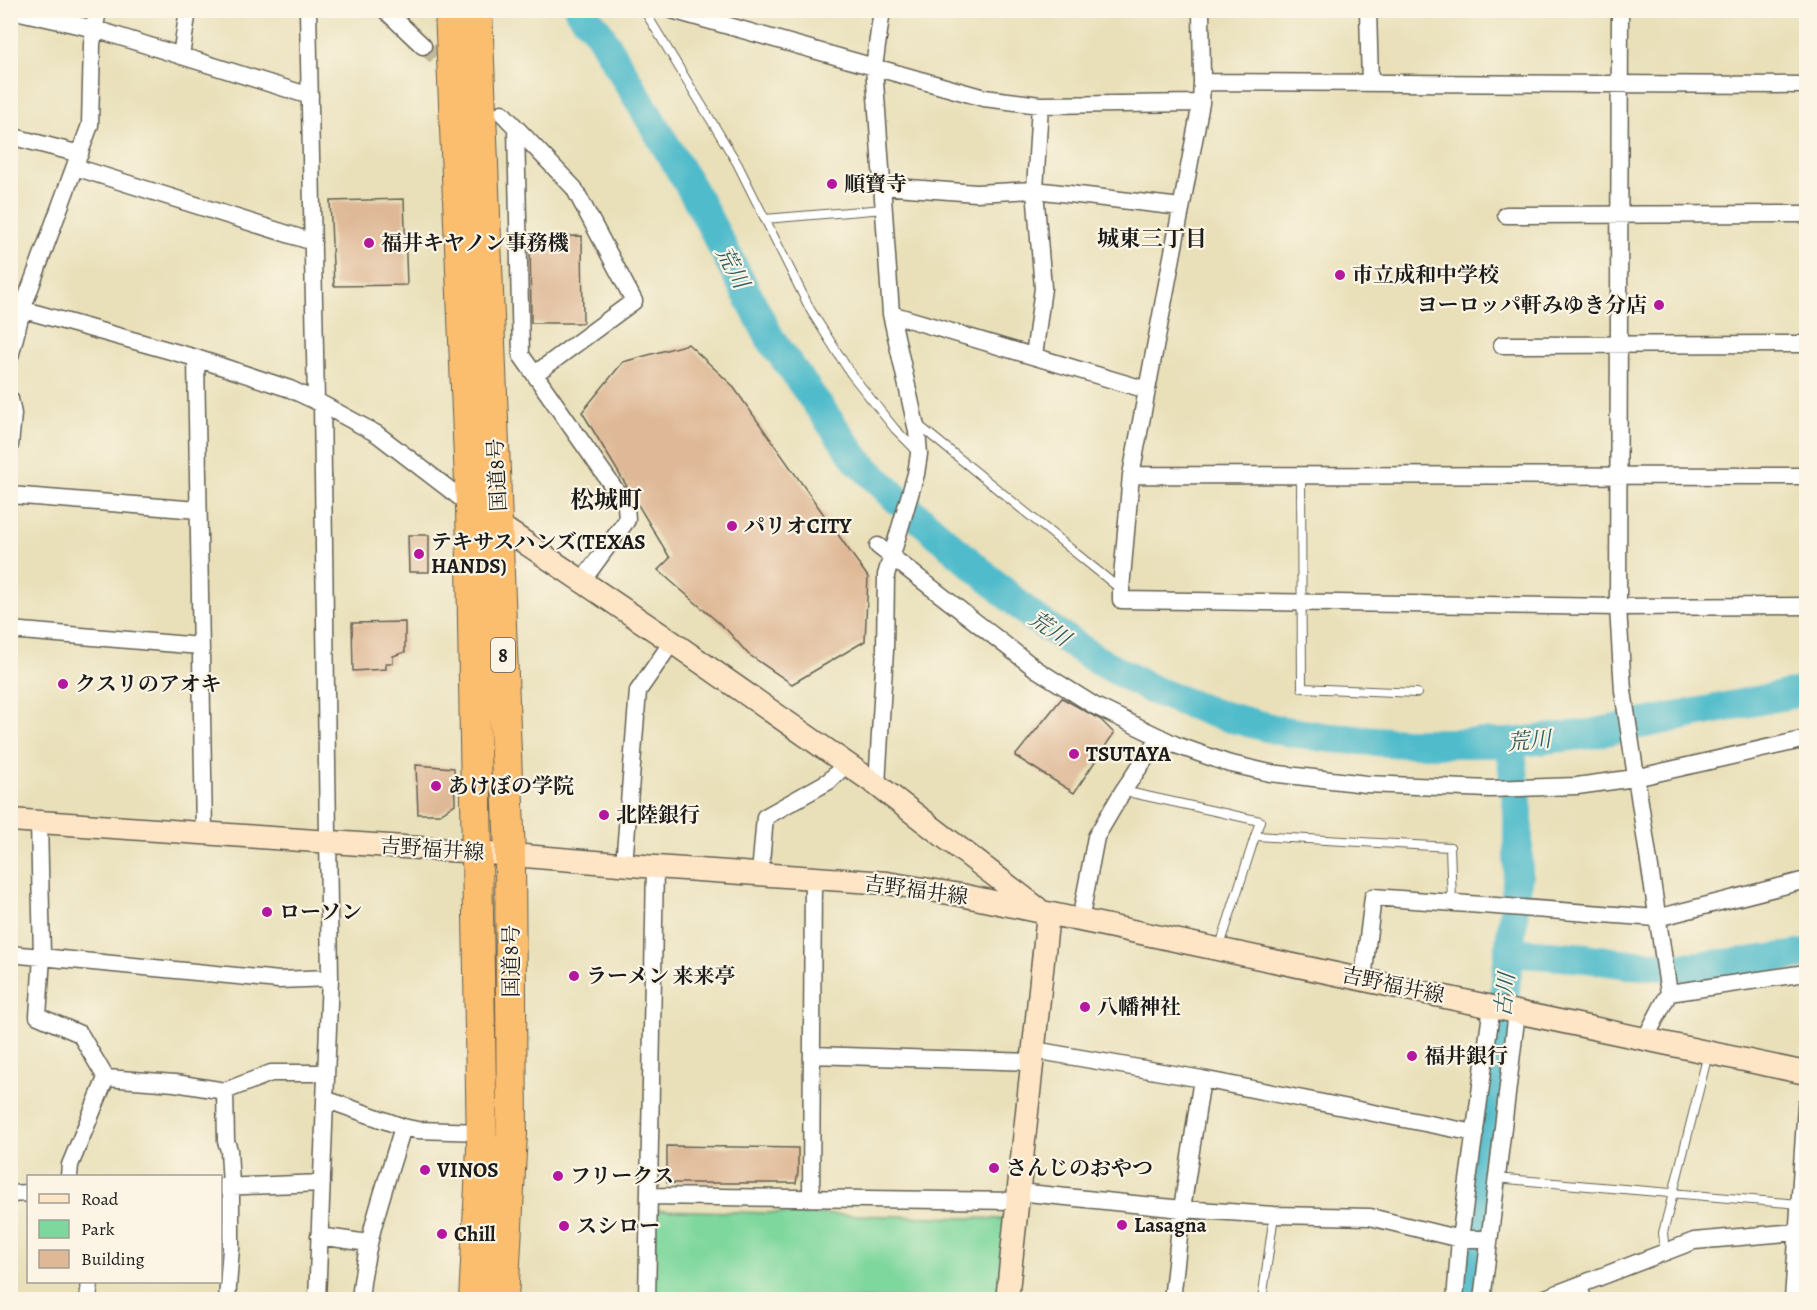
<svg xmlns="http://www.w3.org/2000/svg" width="1817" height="1310" font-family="Alegreya,'Noto Serif JP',serif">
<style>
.green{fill:#7ed79d;stroke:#4d7a5c;stroke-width:1.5}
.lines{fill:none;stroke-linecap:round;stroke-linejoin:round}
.river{stroke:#4fbbcb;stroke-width:30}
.building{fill:#dfb997}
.street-tunnel{stroke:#c0b99a;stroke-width:16;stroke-dasharray:16 8;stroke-linecap:butt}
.lane-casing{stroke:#646153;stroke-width:10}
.street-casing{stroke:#646153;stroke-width:19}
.secondary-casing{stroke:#646153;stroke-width:25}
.highway-casing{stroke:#646153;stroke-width:32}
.lane{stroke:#fff;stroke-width:8}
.street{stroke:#fff;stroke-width:16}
.secondary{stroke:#fde5c5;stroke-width:22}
.highway{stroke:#fbbd6e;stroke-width:30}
.poi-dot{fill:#b5179e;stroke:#fcf5e5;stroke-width:2}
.labels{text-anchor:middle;stroke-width:4.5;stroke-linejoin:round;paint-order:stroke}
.shield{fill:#fcf5e5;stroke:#5f5d58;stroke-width:1.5}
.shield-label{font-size:20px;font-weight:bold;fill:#1c1c1c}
.poi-label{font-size:21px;font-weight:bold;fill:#1c1c1c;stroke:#fcf5e5;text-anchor:start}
.street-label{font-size:21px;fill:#1c1c1c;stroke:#fcf5e5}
.neighbourhood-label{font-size:22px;font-weight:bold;fill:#1c1c1c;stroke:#fcf5e5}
.water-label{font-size:22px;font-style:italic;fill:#305c62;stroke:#fcf5e5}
.quarter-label{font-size:24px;font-weight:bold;fill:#1c1c1c;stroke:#fcf5e5}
</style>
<rect width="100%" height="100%" fill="#fcf5e5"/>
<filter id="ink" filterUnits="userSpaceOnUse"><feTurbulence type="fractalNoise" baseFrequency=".0167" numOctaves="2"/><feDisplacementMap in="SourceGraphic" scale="12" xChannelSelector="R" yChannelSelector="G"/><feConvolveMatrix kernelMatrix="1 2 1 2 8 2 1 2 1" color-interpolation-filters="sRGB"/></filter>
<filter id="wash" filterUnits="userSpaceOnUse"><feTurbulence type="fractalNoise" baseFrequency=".008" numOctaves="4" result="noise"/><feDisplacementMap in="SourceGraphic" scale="24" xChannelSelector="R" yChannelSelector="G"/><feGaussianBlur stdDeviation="1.35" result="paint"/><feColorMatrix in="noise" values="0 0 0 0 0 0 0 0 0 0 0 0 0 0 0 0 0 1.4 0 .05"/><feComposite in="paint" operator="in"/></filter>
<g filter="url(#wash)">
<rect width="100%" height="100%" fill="#e9e0ba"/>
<path class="green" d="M 655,1210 L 1007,1219 L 998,1299 L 654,1300 Z"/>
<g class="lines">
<path class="river" d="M 579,10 L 598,31 L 698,200 L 770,338 L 857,460 L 898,500 L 1034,618 L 1097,660 L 1153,690 L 1213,713 L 1278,730 L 1330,738 L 1405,743 L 1510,743 L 1590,734 L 1806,691
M 1509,952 L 1518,874 L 1518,812 L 1510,743
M 1472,1300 L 1509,952 L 1586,958 L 1627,964 L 1685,967 L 1747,962 L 1806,954"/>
</g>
<g id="blocks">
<path class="building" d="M 404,199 L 407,285 L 334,286 L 330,201 Z
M 582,236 L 583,323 L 531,323 L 530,237 Z
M 688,344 L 732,385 L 868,577 L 865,641 L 792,684 L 748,654 L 727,630 L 658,570 L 670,558 L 582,412 L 623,362 Z
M 408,535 L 429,535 L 429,572 L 409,572 Z
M 405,622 L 405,652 L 393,656 L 393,663 L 386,663 L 386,669 L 353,671 L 352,623 Z
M 1062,698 L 1101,720 L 1114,733 L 1074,793 L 1015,756 Z
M 416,765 L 454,768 L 455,804 L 440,814 L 418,814 Z
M 667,1146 L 798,1148 L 798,1172 L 796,1183 L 667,1183 Z"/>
</g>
</g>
<g filter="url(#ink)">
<use href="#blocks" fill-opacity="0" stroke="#646153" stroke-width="1.5"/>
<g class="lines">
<path class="street-tunnel" d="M 423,46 L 453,72"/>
<defs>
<path id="lane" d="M 644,10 L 737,163 L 811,311 L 851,374 L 895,429 L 917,451
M 765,219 L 884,209
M 916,423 L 1120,589
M 1301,474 L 1302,688 L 1417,693
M 1123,791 L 1260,821 L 1219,949
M 1255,836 L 1450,847 L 1452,902
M 1495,1178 L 1799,1204
M 1665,1252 L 1663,1233 L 1708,1054
M 1262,1300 L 1274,1215"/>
<path id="street" d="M 11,10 L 95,29 L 310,96
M 308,10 L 316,401
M 385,10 L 423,46
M 672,10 L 984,98 L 1040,105 L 1201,103
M 1201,10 L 1202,82 L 1201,103 L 1131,475 L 1121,589 L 1121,600 L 1618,607 L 1806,606
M 1368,10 L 1370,83
M 1620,10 L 1618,607 L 1623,691 L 1669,993 L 1645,1039
M 181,56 L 188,10
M 1202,82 L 1806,85
M 502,113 L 574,188 L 634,301 L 535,374
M 516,128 L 521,355 L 626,505 L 627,520 L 582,581
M 10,136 L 80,154
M 75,167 L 313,242
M 882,186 L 976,193 L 1035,190 L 1181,207
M 1506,215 L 1806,214
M 10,306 L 196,358 L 290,389 L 322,404 L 377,434 L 471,506
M 891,314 L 1147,390
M 1502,345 L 1806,344
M 1034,356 L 1043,288 L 1035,190 L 1040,105
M 10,357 L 22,310 L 90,125 L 92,44 L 98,10
M 196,358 L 204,833
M 10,399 L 13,414 L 10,445
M 1131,475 L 1806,476
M 10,495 L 198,510
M 878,546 L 1036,669 L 1095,706 L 1176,745 L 1227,763 L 1270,773 L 1366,784 L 1490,789 L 1577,786 L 1635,778 L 1806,739
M 10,630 L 200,646
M 877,785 L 885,650 L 886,575 L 916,474 L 919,454 L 917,431 L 891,314 L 874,67 L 882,10
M 39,822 L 42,957 L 38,1016 L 80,1034 L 106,1078 L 70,1165 L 69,1176
M 624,865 L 638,691 L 672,642
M 760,874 L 765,817 L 829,781 L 846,764
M 1080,921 L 1096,837 L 1123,791 L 1160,737
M 10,954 L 279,980 L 330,978
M 1363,979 L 1373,897 L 1657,918 L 1806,880
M 1669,993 L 1806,973
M 1034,1050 L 1202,1079 L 1475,1133
M 812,1055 L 1032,1062
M 106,1078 L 175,1083 L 225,1091
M 325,1099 L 403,1127 L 417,1130 L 482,1132
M 221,1187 L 322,1183
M 1018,1192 L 1182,1209 L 1274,1215 L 1370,1217 L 1460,1239 L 1488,1239
M 10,1194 L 28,1193
M 649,1196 L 1017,1201
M 811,1198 L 813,878
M 319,1236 L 368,1243
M 1579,1285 L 1583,1300
M 88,1300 L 90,1282
M 227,1300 L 231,1248 L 231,1186 L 229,1150 L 226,1141 L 225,1091 L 271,1073 L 326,1073
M 317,1300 L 330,978 L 322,404
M 360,1300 C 365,1240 386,1184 403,1127
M 647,1300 L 655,867
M 1172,1300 L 1182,1209 L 1202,1079
M 1455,1300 L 1460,1239 L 1492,1006
M 1482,1300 L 1517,1012
M 1540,1300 L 1694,1241 L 1797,1232
M 1793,1300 L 1806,1105"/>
<path id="secondary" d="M 487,517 L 672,642 L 877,785 L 1037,908
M 10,820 L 477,852 L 655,867 L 887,883 L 961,895 L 1806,1073
M 1007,1300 L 1048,914"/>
<path id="highway" d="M 450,10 L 471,506 L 482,1148 L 474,1300
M 477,10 L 510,855 L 512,1134 L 503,1300"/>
</defs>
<use href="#lane" class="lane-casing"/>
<use href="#street" class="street-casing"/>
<use href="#secondary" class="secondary-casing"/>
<use href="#highway" class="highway-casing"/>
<use href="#lane" class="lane"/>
<use href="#street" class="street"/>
<use href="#secondary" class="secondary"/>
<use href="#highway" class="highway"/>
</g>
</g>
<g class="poi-dot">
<circle cx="832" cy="184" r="6"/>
<circle cx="369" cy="243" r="6"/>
<circle cx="1340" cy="275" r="6"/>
<circle cx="1659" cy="305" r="6"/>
<circle cx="732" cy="526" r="6"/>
<circle cx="419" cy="554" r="6"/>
<circle cx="63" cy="684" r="6"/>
<circle cx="1074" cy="754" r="6"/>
<circle cx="436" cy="786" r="6"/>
<circle cx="604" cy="815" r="6"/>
<circle cx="267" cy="912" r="6"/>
<circle cx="574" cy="976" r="6"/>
<circle cx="1085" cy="1007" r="6"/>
<circle cx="1412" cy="1056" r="6"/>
<circle cx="994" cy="1168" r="6"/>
<circle cx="425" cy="1170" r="6"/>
<circle cx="558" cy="1176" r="6"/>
<circle cx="1122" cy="1225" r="6"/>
<circle cx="564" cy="1226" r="6"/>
<circle cx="442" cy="1234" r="6"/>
</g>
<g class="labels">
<rect class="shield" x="491" y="638" width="24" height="34" rx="4.5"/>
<g class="shield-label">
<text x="503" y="662">8</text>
</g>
<g class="poi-label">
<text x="844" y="191">順寶寺</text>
<text x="381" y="250">福井キヤノン事務機</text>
<text x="1352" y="282">市立成和中学校</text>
<text x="1647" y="312" text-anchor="end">ヨーロッパ軒みゆき分店</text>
<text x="744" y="533">パリオCITY</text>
<text x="431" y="549">テキサスハンズ(TEXAS<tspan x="431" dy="24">HANDS)</tspan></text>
<text x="75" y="691">クスリのアオキ</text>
<text x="1086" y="761">TSUTAYA</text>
<text x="448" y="793">あけぼの学院</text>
<text x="616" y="822">北陸銀行</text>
<text x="279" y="919">ローソン</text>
<text x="586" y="983">ラーメン 来来亭</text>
<text x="1097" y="1014">八幡神社</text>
<text x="1424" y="1063">福井銀行</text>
<text x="1006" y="1175">さんじのおやつ</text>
<text x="437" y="1177">VINOS</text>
<text x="570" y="1183">フリークス</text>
<text x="1134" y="1232">Lasagna</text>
<text x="576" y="1233">スシロー</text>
<text x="454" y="1241">Chill</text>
</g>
<g class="street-label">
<text transform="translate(497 475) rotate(-93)" y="7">国道8号</text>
<text transform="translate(432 849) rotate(4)" y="7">吉野福井線</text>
<text transform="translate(916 890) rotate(8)" y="7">吉野福井線</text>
<text transform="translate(511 961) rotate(-90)" y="7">国道8号</text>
<text transform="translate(1393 985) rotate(12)" y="7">吉野福井線</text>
</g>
<g class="neighbourhood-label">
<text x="1152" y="246">城東三丁目</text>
</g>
<g class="water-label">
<text transform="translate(733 267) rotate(62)" y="8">荒川</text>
<text transform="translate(1050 628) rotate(35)" y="8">荒川</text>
<text transform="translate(1529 740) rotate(-5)" y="8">荒川</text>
<text transform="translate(1504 995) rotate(-84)" y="8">古川</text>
</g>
<g class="quarter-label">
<text x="606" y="508">松城町</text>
</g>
</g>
<rect width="1817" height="1310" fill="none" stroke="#fcf5e5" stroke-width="36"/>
<rect x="27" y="1175" width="195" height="108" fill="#fcf5e5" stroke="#a29e95" stroke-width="1.5"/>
<rect x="39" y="1194" width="30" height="9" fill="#fde5c5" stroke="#a29e95" stroke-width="1.5"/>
<text x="81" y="1205" font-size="18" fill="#1c1c1c">Road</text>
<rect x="39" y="1220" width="30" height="18" fill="#7ed79d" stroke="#a29e95" stroke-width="1.5"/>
<text x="81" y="1235" font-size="18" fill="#1c1c1c">Park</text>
<rect x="39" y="1250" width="30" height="18" fill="#dfb997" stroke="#a29e95" stroke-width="1.5"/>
<text x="81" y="1265" font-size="18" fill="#1c1c1c">Building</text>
</svg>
